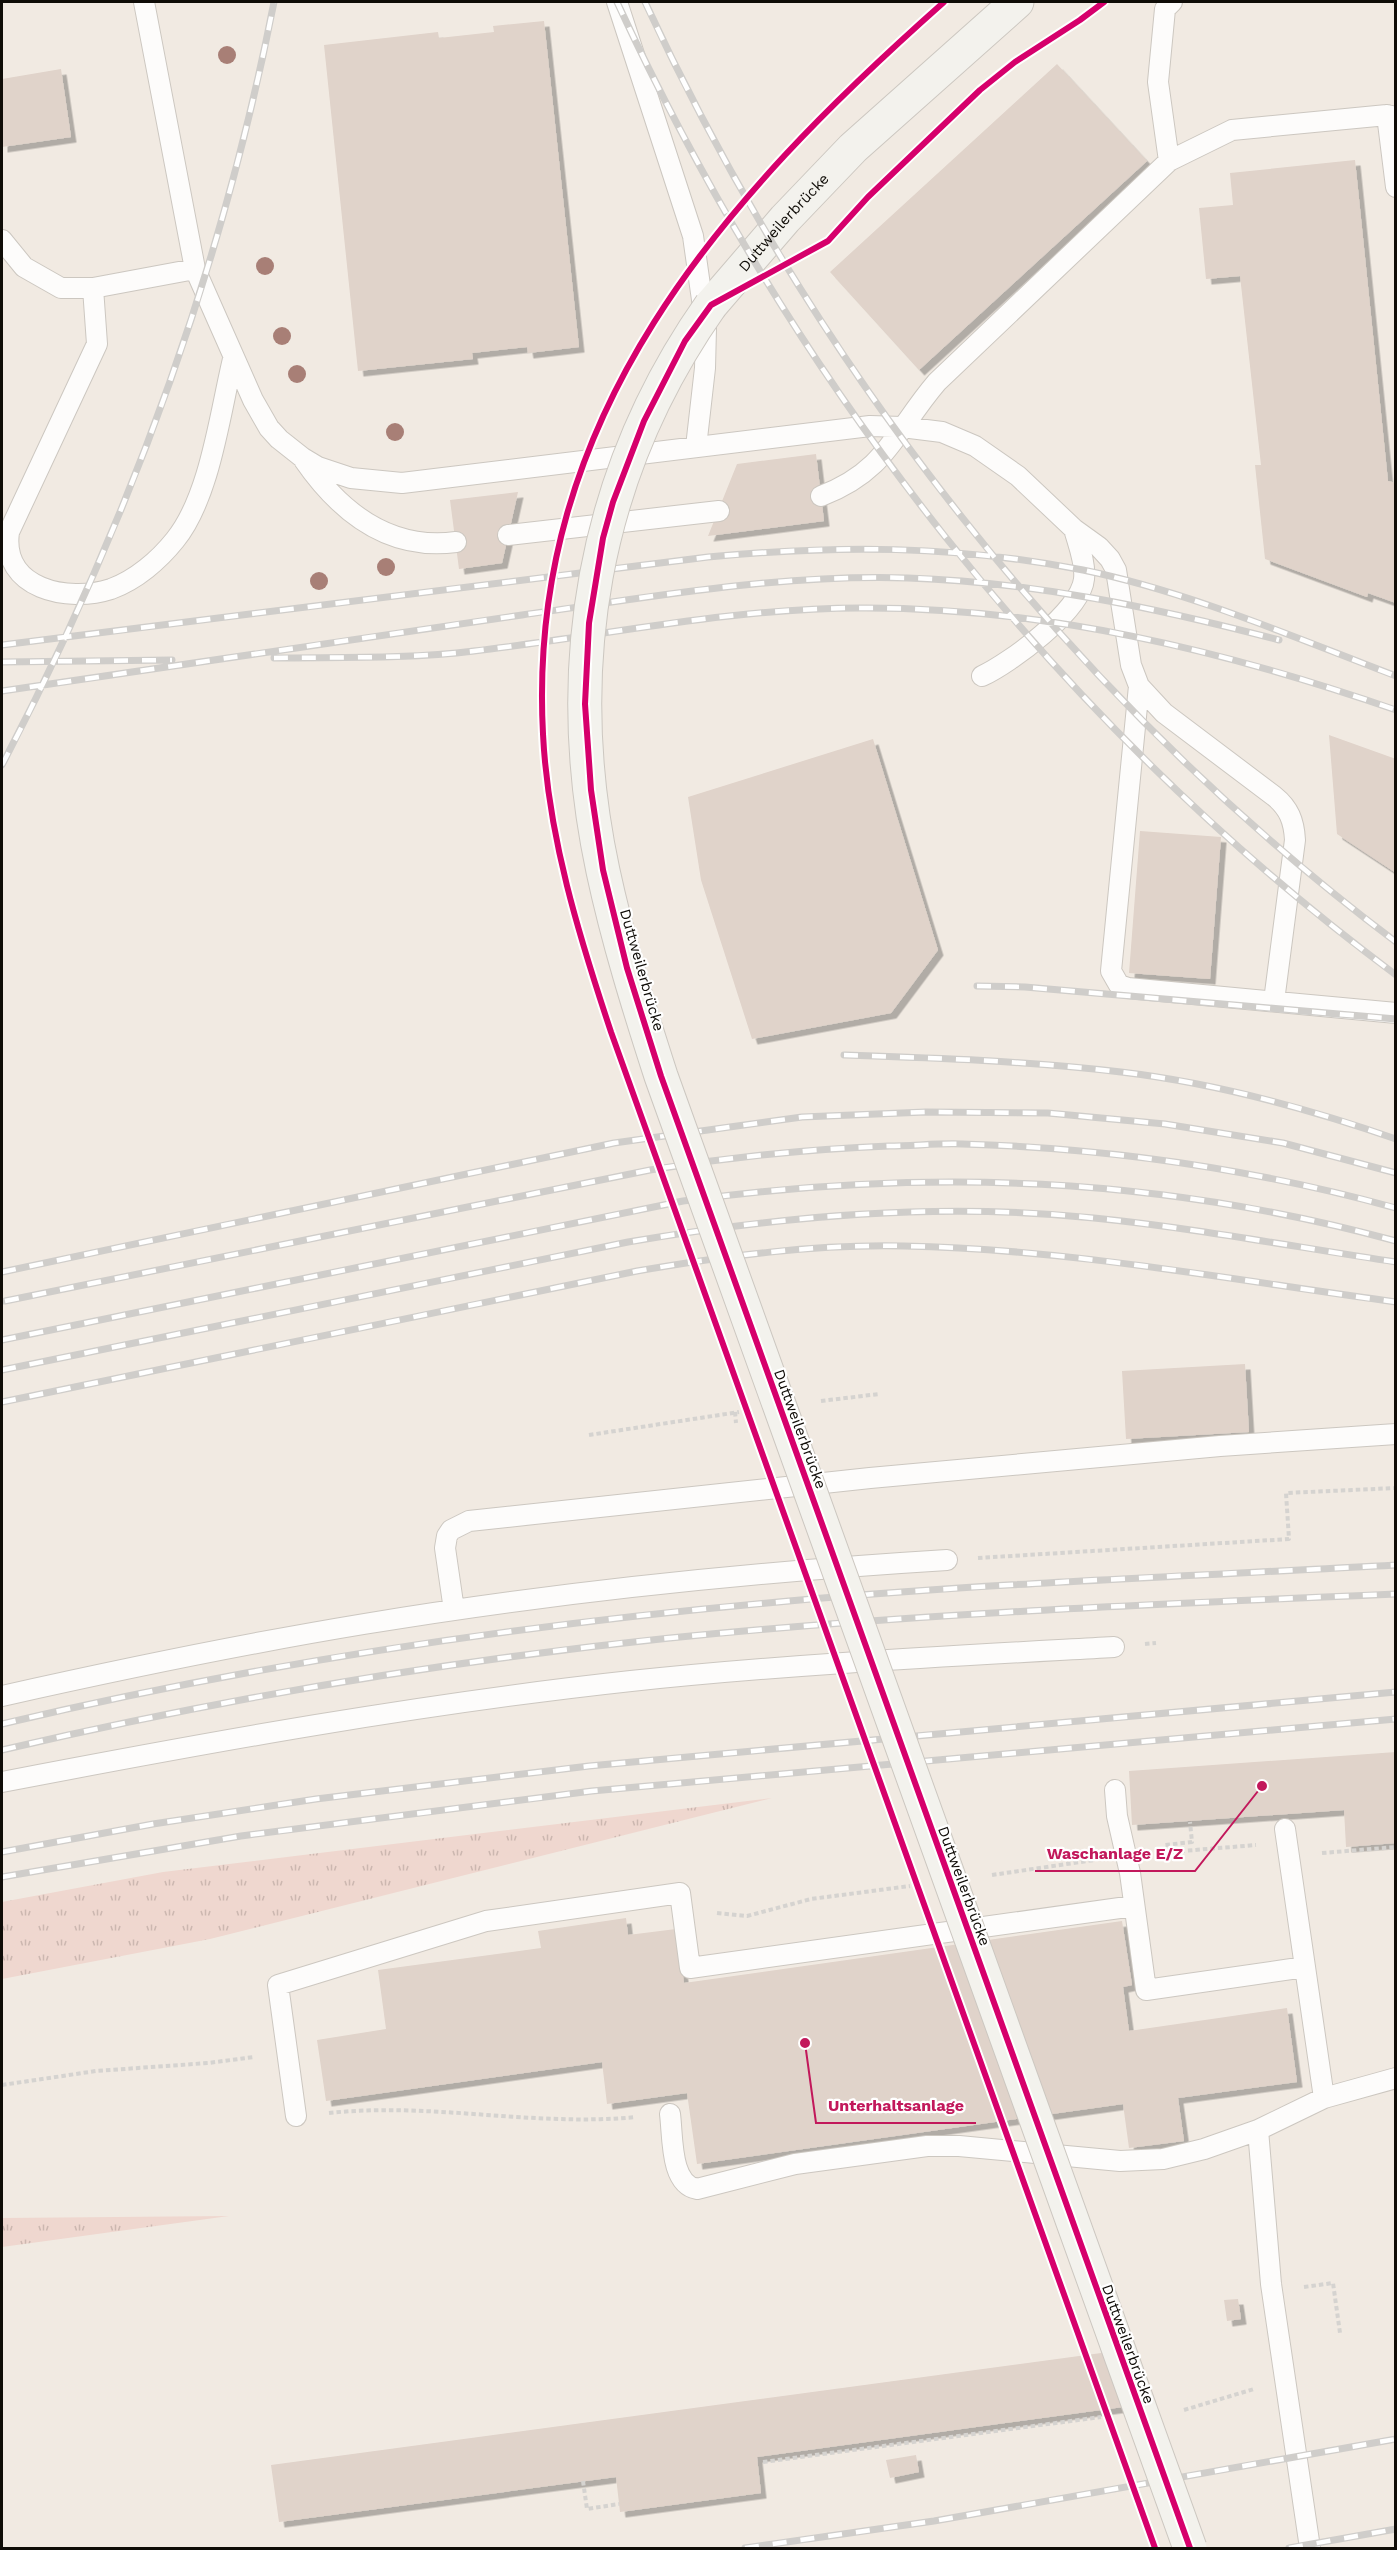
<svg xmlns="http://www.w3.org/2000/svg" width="1397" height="2550" font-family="'Work Sans',sans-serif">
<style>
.grass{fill:url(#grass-tufts)}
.building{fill:#e0d3ca;filter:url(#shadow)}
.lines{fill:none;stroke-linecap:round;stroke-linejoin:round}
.lane-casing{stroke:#ccc7c0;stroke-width:22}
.secondary-casing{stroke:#ccc7c0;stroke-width:35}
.path{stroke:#d5d3d0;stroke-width:4;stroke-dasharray:4.5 3;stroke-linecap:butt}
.lane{stroke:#fdfcfb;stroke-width:20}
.secondary{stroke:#f3f2ed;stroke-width:33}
.rail-casing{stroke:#cfcdca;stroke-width:7}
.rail{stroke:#fff;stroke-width:4.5;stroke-dasharray:14;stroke-linecap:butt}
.secondary-bridge-casing{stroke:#ccc7c0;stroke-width:35;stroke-linecap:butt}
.secondary-bridge{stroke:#f3f2ed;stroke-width:33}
.cycleway-casing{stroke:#fff;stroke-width:10}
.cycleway{stroke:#d6006c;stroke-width:6}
.tree{fill:#a87f76}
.labels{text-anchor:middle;stroke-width:4.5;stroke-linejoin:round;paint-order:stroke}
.street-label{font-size:15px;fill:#0f0c07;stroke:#fff}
.leader{fill:none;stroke:#c2185b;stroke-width:2}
.callout-dot{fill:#c2185b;stroke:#fff;stroke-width:2}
.callout-label{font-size:16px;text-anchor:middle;font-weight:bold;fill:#c2185b;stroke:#fff;stroke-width:4.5;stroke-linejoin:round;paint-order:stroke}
</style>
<defs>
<pattern id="grass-tufts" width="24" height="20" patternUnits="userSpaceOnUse" patternTransform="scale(1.5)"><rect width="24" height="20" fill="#efd7cf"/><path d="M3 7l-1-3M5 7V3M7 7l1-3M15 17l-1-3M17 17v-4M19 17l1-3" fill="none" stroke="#ccb7b0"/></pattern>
<filter id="shadow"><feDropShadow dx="5.5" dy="5.5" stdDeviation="0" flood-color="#0004"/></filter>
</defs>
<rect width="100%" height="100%" fill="#f1eae2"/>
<path class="grass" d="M 772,1798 L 210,1939 L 2,1979 L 2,1902 L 163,1872 Z
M 229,2216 L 2,2247 L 2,2218 Z"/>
<path class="building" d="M 544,21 L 579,347 L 528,353 L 527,347 L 472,353 L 473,359 L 358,371 L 324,45 L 438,32 L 439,38 L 494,32 L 493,26 Z
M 1057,64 L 1147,161 L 919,370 L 830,272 Z
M 61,69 L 71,137 L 2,147 L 2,79 Z
M 1355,160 L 1388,481 L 1396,483 L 1396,603 L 1368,593 L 1367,597 L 1265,559 L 1255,465 L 1261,465 L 1240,276 L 1206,279 L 1199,208 L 1233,205 L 1230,173 Z
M 816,454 L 824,521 L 708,536 L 737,464 Z
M 518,492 L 502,563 L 459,569 L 450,500 Z
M 1329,735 L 1396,759 L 1396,873 L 1337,834 Z
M 873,739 L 938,950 L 891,1013 L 752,1039 L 701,880 L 688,797 Z
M 1140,831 L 1221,837 L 1210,979 L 1129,973 Z
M 1245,1364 L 1249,1432 L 1126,1439 L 1122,1371 Z
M 1396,1752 L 1396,1843 L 1346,1847 L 1344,1810 L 1132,1825 L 1129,1771 Z
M 626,1918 L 628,1935 L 676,1929 L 684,1983 L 1122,1921 L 1132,1985 L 1123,1987 L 1129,2031 L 1287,2008 L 1297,2082 L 1178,2098 L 1184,2141 L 1129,2148 L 1123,2104 L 697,2164 L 687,2093 L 607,2104 L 602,2062 L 326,2101 L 317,2040 L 386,2029 L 378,1970 L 541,1948 L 538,1931 Z
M 1238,2299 L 1241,2319 L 1227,2321 L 1224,2300 Z
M 1116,2351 L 1123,2407 L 757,2457 L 761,2493 L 620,2512 L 616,2477 L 279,2522 L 271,2465 Z
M 916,2455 L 919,2472 L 890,2478 L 886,2460 Z"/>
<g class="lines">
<defs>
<path id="lane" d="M 144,2 L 195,269 L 253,400 L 269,428 L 279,439 L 303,458 L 318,467 L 351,478 L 402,483 L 870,426 L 902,427 L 942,432 L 975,446 L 1018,476 L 1074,529 L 1099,547 L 1110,559 L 1116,570 L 1131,665 L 1139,686 L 1164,713 L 1274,796 C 1289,808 1294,821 1295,840 L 1274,1001
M 617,2 L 693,236 L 706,328 L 705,368 L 696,447
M 1387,115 L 1396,187
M 1169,161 L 1158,82 L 1165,9 L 1172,2
M 2,240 L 24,267 L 61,288 L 93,288 L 195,269
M 93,288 L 97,344 L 9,532 C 1,589 68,603 111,589 C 136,580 159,560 175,540 C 210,497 220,413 233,359
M 304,460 C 340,512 389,551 456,542
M 821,496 C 887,471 895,431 937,382 L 1169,161 L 1232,130 L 1387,115 L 1396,117
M 508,535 L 719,511
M 982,676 C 1010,663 1081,611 1084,579 C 1086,563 1078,544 1074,529
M 1139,686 L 1111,971 L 1119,985 L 1128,988 L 1396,1013
M 454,1610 L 445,1548 L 447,1536 L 451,1530 L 469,1521 L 870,1478 L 1220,1446 L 1396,1434
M 2,1696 C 122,1669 243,1644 364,1624 C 557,1592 752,1572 947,1560
M 2,1782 C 210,1742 419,1704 631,1681 C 791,1664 953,1656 1114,1647
M 1115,1790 L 1117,1816 L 1130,1873 L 1146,1990 L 1305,1967
M 1285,1829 L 1324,2098 L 1258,2130 L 1271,2284 L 1310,2548
M 1324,2098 L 1396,2078
M 670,2114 C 673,2137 670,2184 697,2189 L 795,2164 L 927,2146 L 959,2146 L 1120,2161 L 1163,2159 L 1204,2149 L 1258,2130
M 296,2116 L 278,1985 L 486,1921 L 680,1893 L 690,1968 L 1134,1906"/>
<g id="secondary">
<path id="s1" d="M 711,305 L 785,219 L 853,148 L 1017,2"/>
</g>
</defs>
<use href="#lane" class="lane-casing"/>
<use href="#secondary" class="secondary-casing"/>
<path class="path" d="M 821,1401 L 879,1394
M 735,1412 L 736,1423
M 589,1435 L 739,1412
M 978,1558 L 1289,1539 L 1286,1493 L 1396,1488
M 1145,1644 L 1156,1643
M 1165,1852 L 1165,1845 L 1192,1842 L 1190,1822
M 1158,1853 L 1256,1845
M 1322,1853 L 1396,1847
M 992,1875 L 1094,1860
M 717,1913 L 747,1916 L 811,1899 L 910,1886
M 2,2085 L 96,2071 L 208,2063 L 254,2057
M 329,2113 C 431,2102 534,2127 636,2117
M 1304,2287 L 1333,2283 L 1340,2333
M 1184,2410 L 1254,2389
M 763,2462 L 1101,2417
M 583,2481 L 587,2509 L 619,2504"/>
<use href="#lane" class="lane"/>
<use href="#secondary" class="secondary"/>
<defs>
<path id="rail" d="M 617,2 C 793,383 1057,723 1396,975
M 645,2 C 815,369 1072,698 1396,942
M 2,645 L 708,557 C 838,545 954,545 1083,570 C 1190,592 1293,637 1396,676
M 274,658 C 340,657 408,659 474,651 C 602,636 730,608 860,608 C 1043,607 1223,650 1396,710
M 2,662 L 172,660
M 2,691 C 175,666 348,640 522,615 C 650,597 778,574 908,578 C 1034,582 1157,608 1279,640
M 2,765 C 128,524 222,269 274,2
M 977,986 L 1025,987 L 1396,1019
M 844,1055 C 936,1058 1029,1061 1121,1072 C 1215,1083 1307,1108 1396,1139
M 2,1272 L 614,1143 L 802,1117 L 926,1112 L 1048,1113 L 1165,1124 L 1283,1143 L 1396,1173
M 5,1301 L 650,1170 C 730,1157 809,1149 889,1146 C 913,1146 938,1143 962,1144 C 1108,1148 1254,1169 1396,1208
M 2,1340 L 683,1201 C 927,1168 1157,1176 1396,1241
M 2,1370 L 628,1242 C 783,1216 938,1202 1094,1218 C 1195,1228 1295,1247 1396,1262
M 2,1402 L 637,1271 C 725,1256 814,1244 904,1246 C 1069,1249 1232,1280 1396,1302
M 2,1724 C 260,1663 524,1624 789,1601 C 991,1583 1193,1576 1396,1565
M 2,1750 C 221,1699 445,1661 670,1638 C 911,1614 1153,1604 1396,1594
M 2,1852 L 153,1824 L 316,1799 L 589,1766 L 1396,1692
M 2,1877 L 241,1836 L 592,1791 L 1396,1719
M 745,2548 L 934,2521 L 1396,2439
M 1289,2548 L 1396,2529"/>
</defs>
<use href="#rail" class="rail-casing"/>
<use href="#rail" class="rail"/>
<defs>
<path id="secondary-bridge" d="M 711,305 C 592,474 560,670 603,871 C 618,941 639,1008 661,1076 L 1190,2548"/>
</defs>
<use href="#secondary-bridge" class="secondary-bridge-casing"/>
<use href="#secondary-bridge" class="secondary-bridge"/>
<defs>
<path id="cycleway" d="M 944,2 C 722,199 526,416 543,734 C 548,836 579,936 611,1032 L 1155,2548
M 1104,2 L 1080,20 L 1015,62 L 980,90 L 868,197 L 828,241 L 711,305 L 685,341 L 644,421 L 613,502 L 603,538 L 589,623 L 585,704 L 591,790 L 603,870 L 627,968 L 661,1076 L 1190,2548"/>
</defs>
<use href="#cycleway" class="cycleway-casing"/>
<use href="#cycleway" class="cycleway"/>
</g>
<g class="tree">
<circle cx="227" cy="55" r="9"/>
<circle cx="265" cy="266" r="9"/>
<circle cx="282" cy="336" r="9"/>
<circle cx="297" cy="374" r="9"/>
<circle cx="395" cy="432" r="9"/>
<circle cx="386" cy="567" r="9"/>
<circle cx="319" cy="581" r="9"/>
</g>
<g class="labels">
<g class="street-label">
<text dy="5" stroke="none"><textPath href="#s1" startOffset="110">Duttweilerbrücke</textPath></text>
<text transform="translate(642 970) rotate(74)" y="5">Duttweilerbrücke</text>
<text transform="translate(800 1429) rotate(70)" y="5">Duttweilerbrücke</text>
<text transform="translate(964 1886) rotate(70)" y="5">Duttweilerbrücke</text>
<text transform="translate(1128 2344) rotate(70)" y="5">Duttweilerbrücke</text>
</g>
</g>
<path class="leader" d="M1262 1786L1195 1871H1035M805 2043L816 2123H976"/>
<g class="callout-dot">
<circle cx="1262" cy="1786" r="6"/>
<circle cx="805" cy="2043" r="6"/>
</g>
<g class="callout-label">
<text x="1115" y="1859">Waschanlage E/Z</text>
<text x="896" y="2111">Unterhaltsanlage</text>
</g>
<rect width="1397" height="2550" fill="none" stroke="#0f0c07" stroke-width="6"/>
</svg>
